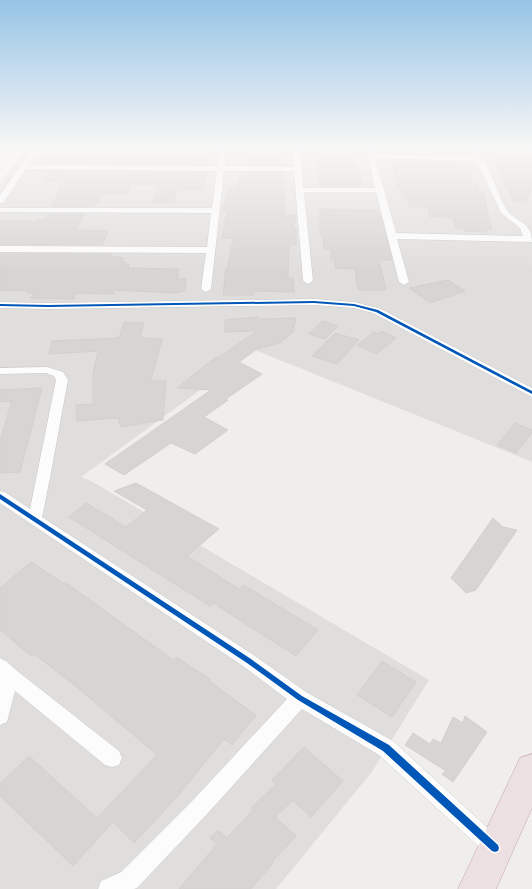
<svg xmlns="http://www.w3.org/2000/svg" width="532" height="889" font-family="'Alegreya Sans',sans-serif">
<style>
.residential{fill:#dfdedc}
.education{fill:#f8f7e8}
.building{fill:#d7d4d2;stroke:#d3d0cc}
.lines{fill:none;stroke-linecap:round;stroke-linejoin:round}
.street-casing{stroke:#c9c8c7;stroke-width:1}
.highway-casing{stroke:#c5a2ac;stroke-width:1}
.street{fill:#fdfcfc;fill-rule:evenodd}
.highway{fill:#ece0e2;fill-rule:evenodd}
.cycleway-casing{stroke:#fff;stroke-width:3}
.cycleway{fill:#0057b8;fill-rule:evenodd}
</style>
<rect width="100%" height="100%" fill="#f0eeeb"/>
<path class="residential" d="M 0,149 L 532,149 L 532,462 L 255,350 L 81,477 L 91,481 L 429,680 L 371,773 L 276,889 L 0,889 Z"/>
<path class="education" d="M 0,149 L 24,149 L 0,184 Z"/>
<path class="building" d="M 50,149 L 145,149 L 144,151 L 210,150 L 208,164 L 43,164 L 46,155 Z
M 246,149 L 283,149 L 284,165 L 247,165 Z
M 316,149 L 354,149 L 356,168 L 359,168 L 362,186 L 319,186 Z
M 426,149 L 447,150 L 450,155 L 428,154 Z
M 486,149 L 532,149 L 532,186 L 526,203 L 514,201 L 504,184 L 506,184 Z
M 430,161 L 453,162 L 454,164 L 470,165 L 470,182 L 477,183 L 479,191 L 483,192 L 492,230 L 485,229 L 486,232 L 464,231 L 464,229 L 455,228 L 453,218 L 430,217 L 428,207 L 410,207 L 407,197 L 403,197 L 400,188 L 398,188 L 392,162 L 431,162 Z
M 48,171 L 207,172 L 202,190 L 177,190 L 174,203 L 152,203 L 158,185 L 131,185 L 128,194 L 104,194 L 97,205 L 90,205 L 89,206 L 52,206 L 63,181 L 43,181 Z
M 247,172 L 283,172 L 285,216 L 296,215 L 293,228 L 296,228 L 296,245 L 289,245 L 288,278 L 293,278 L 294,292 L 254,291 L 253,295 L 223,295 L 226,268 L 228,266 L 233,239 L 222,238 L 227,212 L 223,211 L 229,188 L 238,189 L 239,175 L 247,175 Z
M 320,209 L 377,210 L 378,216 L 381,216 L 392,260 L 379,260 L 386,290 L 358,290 L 355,269 L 335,268 L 335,260 L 331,260 L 331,249 L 324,249 L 323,236 L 320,236 Z
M 48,214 L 85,214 L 76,230 L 108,231 L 102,245 L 0,244 L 0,221 L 37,221 L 38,219 L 46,219 Z
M 0,254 L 111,254 L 110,256 L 123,258 L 122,262 L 126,262 L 125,264 L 129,265 L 128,268 L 179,269 L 177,279 L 186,279 L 185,291 L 175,293 L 114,290 L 113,294 L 75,293 L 74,299 L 31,298 L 34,293 L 27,293 L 28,291 L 0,290 Z
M 448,280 L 465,291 L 430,303 L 409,288 Z
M 258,317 L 258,319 L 296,318 L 293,332 L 280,343 L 257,349 L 239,362 L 262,374 L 226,399 L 228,400 L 204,417 L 228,430 L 195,454 L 171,443 L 124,475 L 105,464 L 211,390 L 177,388 L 216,357 L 218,358 L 257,331 L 225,332 L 225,320 Z
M 322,321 L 338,326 L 325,339 L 309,334 Z
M 124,322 L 144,323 L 140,336 L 142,336 L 142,338 L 162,339 L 151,381 L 166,381 L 163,420 L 121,427 L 118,418 L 77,421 L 76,405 L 93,404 L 93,374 L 98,351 L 49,354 L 52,341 L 119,338 Z
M 382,331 L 396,338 L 376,354 L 357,345 L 374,332 L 378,334 Z
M 335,333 L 359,340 L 337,364 L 312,356 Z
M 42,388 L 20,472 L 0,473 L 0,441 L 12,401 L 0,402 L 0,390 Z
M 515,423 L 532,430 L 532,433 L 516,453 L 497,445 Z
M 136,483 L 219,529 L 187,556 L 239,589 L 244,585 L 318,630 L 296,656 L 213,603 L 210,606 L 69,517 L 86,503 L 126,527 L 147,510 L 114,491 Z
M 493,518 L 503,527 L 517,530 L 476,590 L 466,593 L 451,578 Z
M 31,562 L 63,583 L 65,582 L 173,660 L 176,657 L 210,679 L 209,681 L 256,715 L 232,745 L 224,739 L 176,798 L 134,843 L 113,822 L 73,866 L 0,796 L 0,784 L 29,756 L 97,818 L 157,755 L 77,687 L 34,654 L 31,656 L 0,630 L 0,588 Z
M 382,661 L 416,682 L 392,717 L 357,695 Z
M 465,716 L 487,732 L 453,782 L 442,774 L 446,771 L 405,745 L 413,733 L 430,744 L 433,739 L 441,743 L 453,717 L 463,723 Z
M 304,747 L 343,781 L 311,817 L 293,800 L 275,817 L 296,836 L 272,862 L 273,863 L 251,889 L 179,889 L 217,844 L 210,838 L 218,830 L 227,838 L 253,810 L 251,808 L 276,784 L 272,780 Z"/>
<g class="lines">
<defs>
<path id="street" d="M 32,149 L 39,149 L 29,165 L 217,166 L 219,149 L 226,149 L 225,166 L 294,167 L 293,149 L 300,149 L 303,188 L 375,188 L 366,149 L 373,149 L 374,154 L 474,157 L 470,149 L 477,149 C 481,156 486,163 489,170 C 496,183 499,198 507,210 C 516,223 532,221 532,242 L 397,239 L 409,282 L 404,285 L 399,282 L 376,192 L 304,192 L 313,281 L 308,284 L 303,281 L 294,171 L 224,171 L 211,289 L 206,292 L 201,289 L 206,253 L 0,252 L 0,246 L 207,247 L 211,213 L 0,212 L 0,208 L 212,208 L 217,171 L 26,169 L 3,203 L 0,203 L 0,195 ZM 375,158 L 477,161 L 501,213 L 520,228 L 523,236 L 396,233 Z
M 314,299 L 354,302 L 381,309 L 532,388 L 532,397 L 373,313 L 354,308 L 314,305 L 48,309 L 0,308 L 0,302 L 48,303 Z
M 47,367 L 63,372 L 68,380 C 59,426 52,472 42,517 L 255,656 L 306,692 L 393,741 L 502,841 L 506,848 L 502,855 L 495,859 L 488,855 L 379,755 L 302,709 L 208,813 L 137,888 L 134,889 L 98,889 L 101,881 L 121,872 L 194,799 L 287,699 L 243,666 L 0,503 L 0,491 L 5,492 L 30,509 L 56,380 L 54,376 L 46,373 L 0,374 L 0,368 Z
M 0,658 L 6,661 L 16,670 L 119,751 L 122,758 L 119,765 L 112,767 L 105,765 L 15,691 L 7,722 L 0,725 Z"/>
<path id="highway" d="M 532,754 L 532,808 L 496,889 L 458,889 L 520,758 Z"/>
</defs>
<use href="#street" class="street-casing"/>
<use href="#highway" class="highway-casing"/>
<use href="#street" class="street"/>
<use href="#highway" class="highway"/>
<defs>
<path id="cycleway" d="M 314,301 L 354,304 L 378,310 L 532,391 L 532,394 L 376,312 L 354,306 L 314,303 L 48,307 L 0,306 L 0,304 L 48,305 Z
M 0,494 L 251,659 L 302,696 L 389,745 L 498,845 L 499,848 L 498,851 L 495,852 L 492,851 L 383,751 L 298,700 L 247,663 L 0,499 Z"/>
</defs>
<use href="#cycleway" class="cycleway-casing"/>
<use href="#cycleway" class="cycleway"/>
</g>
<linearGradient id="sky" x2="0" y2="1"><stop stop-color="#97c4e6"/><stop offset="0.54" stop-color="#f8f7f6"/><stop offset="1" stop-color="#f8f7f6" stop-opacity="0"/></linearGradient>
<rect width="532" height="274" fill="url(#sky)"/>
</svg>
